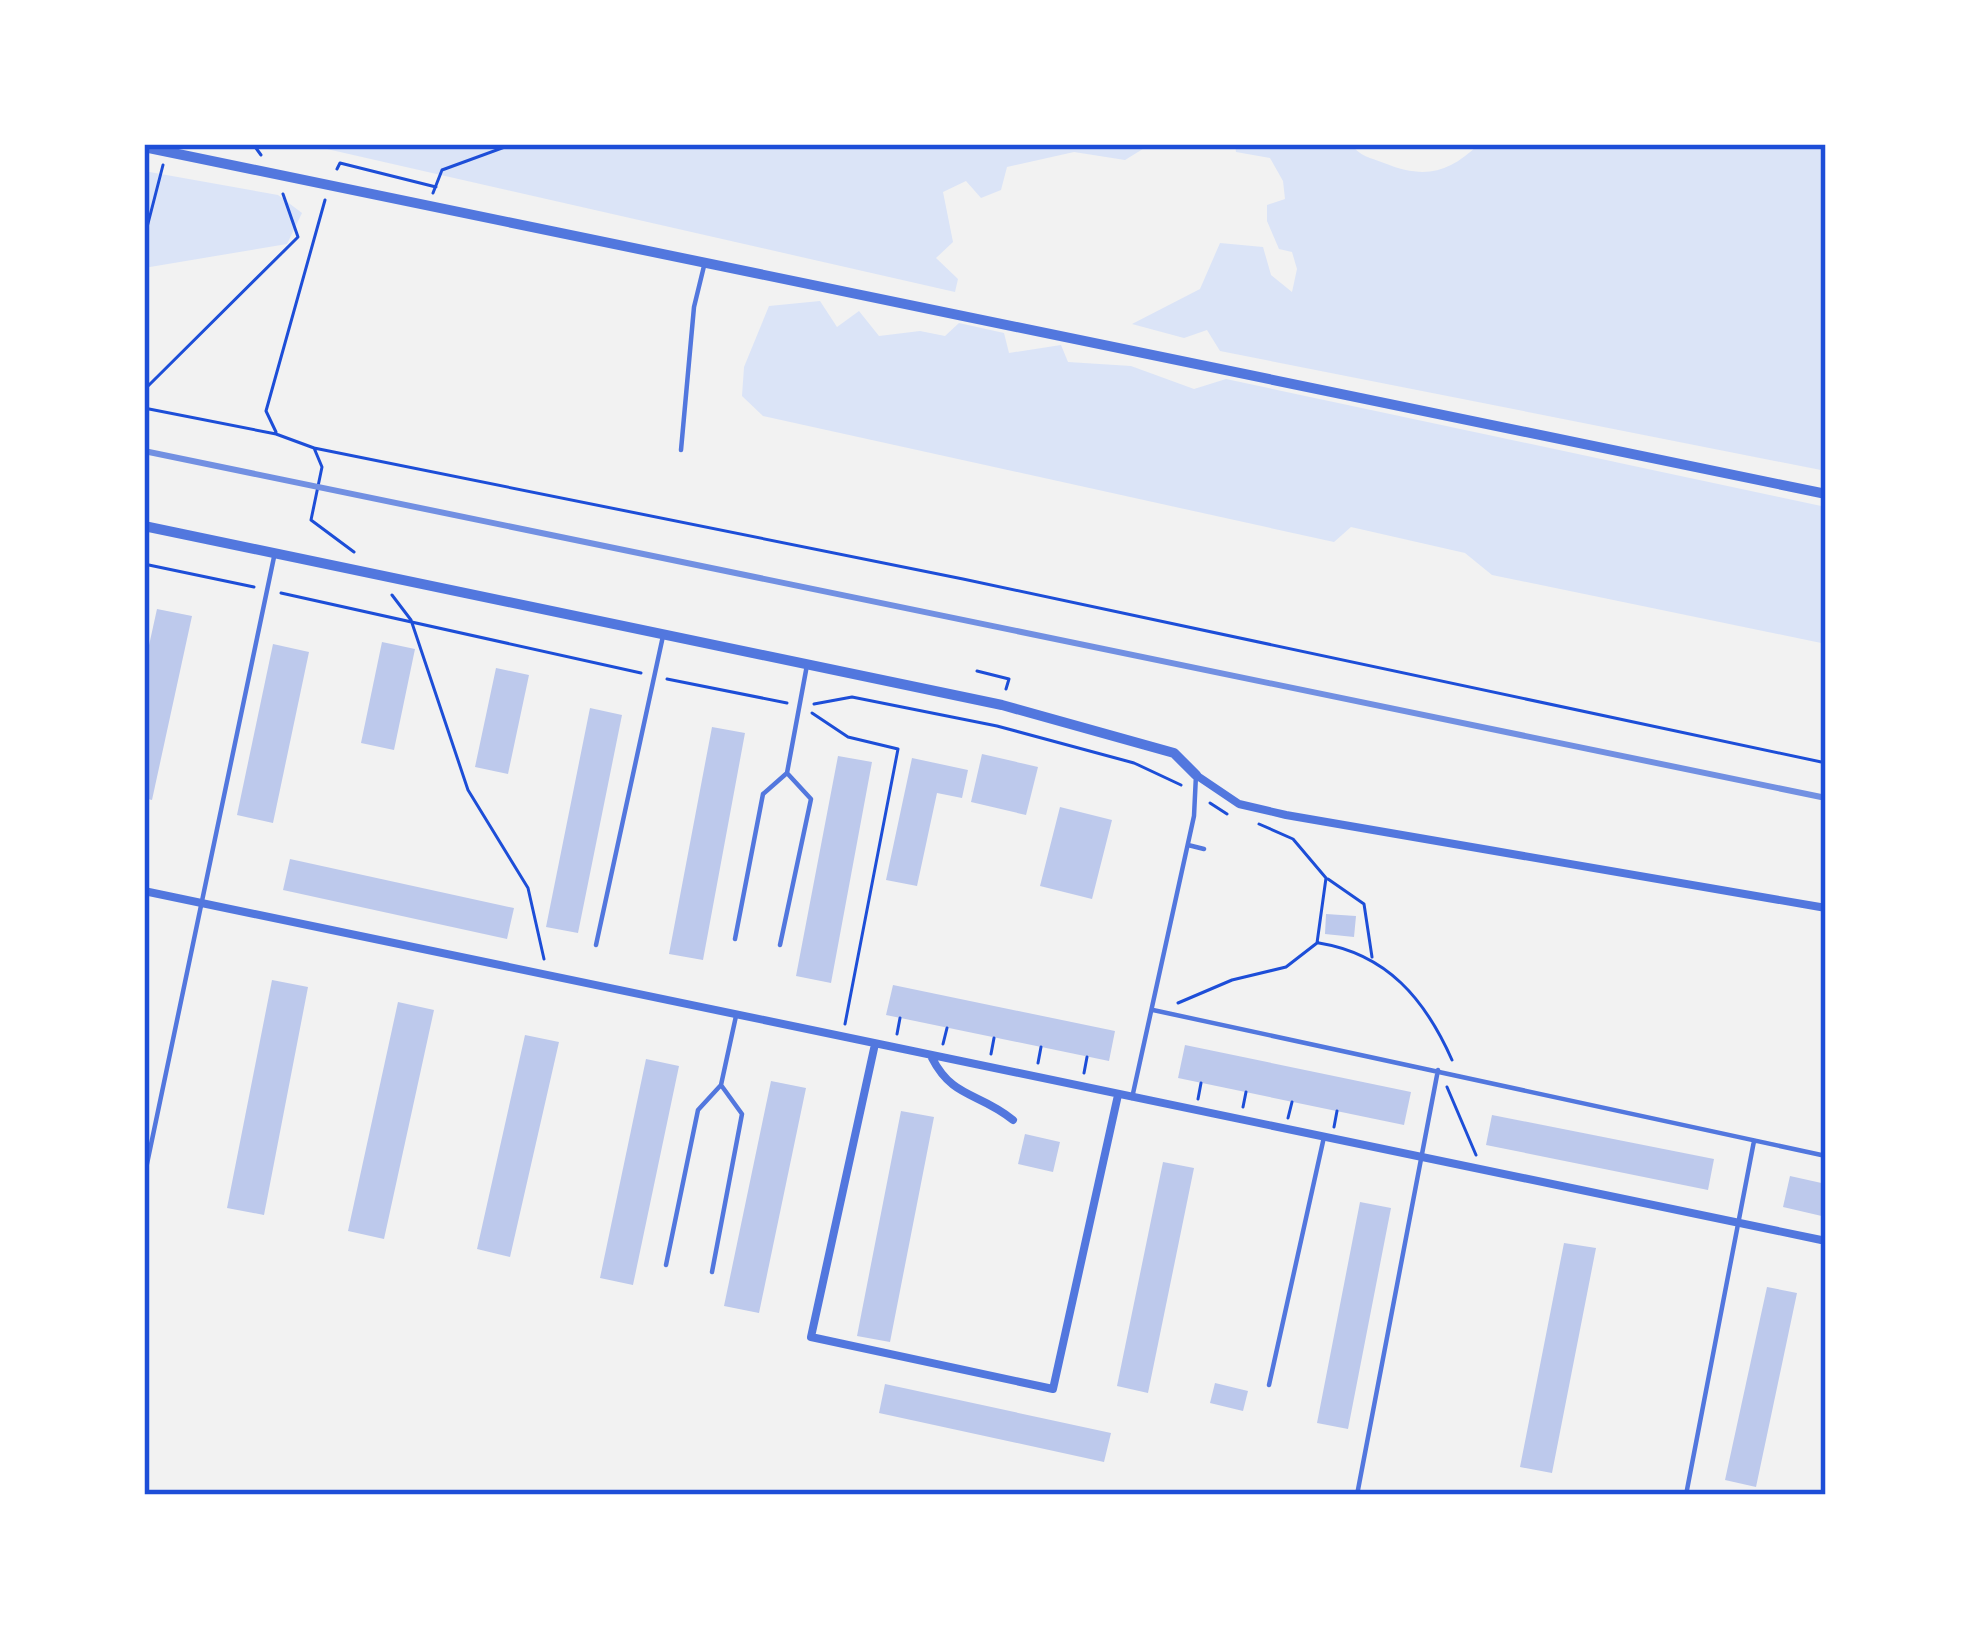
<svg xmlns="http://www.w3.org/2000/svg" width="1970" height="1639" font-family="Montserrat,sans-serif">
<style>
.green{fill:#dbe4f7}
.building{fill:#bdc9ec}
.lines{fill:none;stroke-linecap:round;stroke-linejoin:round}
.path{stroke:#1d4ed8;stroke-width:3}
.service{stroke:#5277de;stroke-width:4.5}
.minor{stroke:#5277de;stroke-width:8}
.tertiary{stroke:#5277de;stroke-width:10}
.rail{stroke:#7290e2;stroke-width:6}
.neatline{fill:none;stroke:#1d4ed8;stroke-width:4.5}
</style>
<rect width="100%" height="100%" fill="#f2f2f2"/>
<path class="green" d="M 305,144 L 1151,144 L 1125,160 L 1074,152 L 1007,167 L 1001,190 L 981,198 L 966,181 L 943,192 L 953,242 L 936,258 L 958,279 L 955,292 Z
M 1235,144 L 1351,144 C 1359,156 1371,158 1384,163 C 1424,179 1448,174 1479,144 L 1826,144 L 1826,471 L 1220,351 L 1207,330 L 1184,338 L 1132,324 L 1200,289 L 1220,243 L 1263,247 L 1271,275 L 1292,292 L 1297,269 L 1292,252 L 1279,249 L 1267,221 L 1267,205 L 1285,199 L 1283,181 L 1270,158 L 1236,152 Z
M 144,171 L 278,195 L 302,213 L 287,244 L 144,268 Z
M 820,301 L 837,327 L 859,311 L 879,336 L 920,331 L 945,336 L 959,323 L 1004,333 L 1009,353 L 1061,345 L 1068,362 L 1131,366 L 1194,389 L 1226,379 L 1826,507 L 1826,644 L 1492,575 L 1465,553 L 1351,527 L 1334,542 L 763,416 L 742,396 L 744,367 L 769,306 Z"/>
<path class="building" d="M 157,609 L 192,616 L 152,800 L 144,798 L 144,668 Z
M 382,642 L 415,649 L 394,750 L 361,743 Z
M 273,644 L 309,652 L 273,823 L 237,815 Z
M 496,668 L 529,675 L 508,774 L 475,767 Z
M 590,708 L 622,715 L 578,933 L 546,927 Z
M 712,727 L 745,733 L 703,960 L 669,954 Z
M 982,754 L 1038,767 L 1026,815 L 971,802 Z
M 838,756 L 872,762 L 831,983 L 796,976 Z
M 912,758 L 968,770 L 962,798 L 937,793 L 917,886 L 886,880 Z
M 1060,807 L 1112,820 L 1092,899 L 1040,886 Z
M 290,859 L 514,908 L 507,939 L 283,890 Z
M 1326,914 L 1356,916 L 1354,937 L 1325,934 Z
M 272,980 L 308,987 L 264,1215 L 227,1208 Z
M 893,985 L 1115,1031 L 1109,1061 L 886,1015 Z
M 398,1002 L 434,1010 L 384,1239 L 348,1231 Z
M 525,1035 L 559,1042 L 510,1257 L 477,1249 Z
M 1185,1045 L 1411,1092 L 1404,1125 L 1178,1078 Z
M 646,1059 L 679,1066 L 633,1285 L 600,1278 Z
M 771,1081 L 806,1088 L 759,1313 L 724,1306 Z
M 901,1111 L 934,1117 L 890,1342 L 857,1336 Z
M 1492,1115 L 1714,1159 L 1708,1190 L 1486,1145 Z
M 1025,1134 L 1060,1142 L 1053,1172 L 1018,1164 Z
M 1163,1162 L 1194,1168 L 1148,1393 L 1117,1386 Z
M 1790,1176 L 1826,1184 L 1826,1217 L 1783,1207 Z
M 1360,1202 L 1391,1208 L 1348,1429 L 1317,1423 Z
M 1564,1243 L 1596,1248 L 1552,1473 L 1520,1467 Z
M 1767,1287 L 1797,1293 L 1756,1487 L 1725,1480 Z
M 1215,1383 L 1248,1391 L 1243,1411 L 1210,1403 Z
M 885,1384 L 1111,1433 L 1104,1462 L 879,1413 Z"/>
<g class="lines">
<path class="path" d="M 253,144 L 261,155
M 272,144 L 319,144
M 337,169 L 340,163 L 436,187
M 433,193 L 442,170 L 513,144
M 144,239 L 163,165
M 144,390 L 298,237 L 283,194
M 144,408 L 276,434 L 314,448 L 322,467 L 311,520 L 354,552
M 276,432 L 266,411 L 325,200
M 314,448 L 963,579 L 1826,763
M 144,564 L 254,587
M 281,593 L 641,673
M 392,595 L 411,620 L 468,790 L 528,888 L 544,959
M 977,671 L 1009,679 L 1006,689
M 667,679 L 787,703
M 814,704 L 852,697 L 997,726 L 1134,763 L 1181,785
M 812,713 L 848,737 L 898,749 L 845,1024
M 1210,803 L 1227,814
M 1328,879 L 1364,904 L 1372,957
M 1319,943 C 1387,954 1425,999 1452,1060
M 1178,1003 L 1232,980 L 1286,967 L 1317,943 L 1326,878 L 1293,839 L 1259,824
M 897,1034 L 900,1018
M 943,1044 L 947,1028
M 991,1054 L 994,1038
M 1038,1063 L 1041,1047
M 1084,1073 L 1087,1057
M 1447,1087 L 1476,1155
M 1198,1099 L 1201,1083
M 1243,1107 L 1246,1092
M 1288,1118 L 1292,1102
M 1334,1127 L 1337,1111"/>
<path class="service" d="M 681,450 L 694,307 L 704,266
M 1188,845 L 1204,849
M 735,939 L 763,794 L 787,773
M 596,945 L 663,636
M 780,945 L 811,799 L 787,773 L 807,665
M 1153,1010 L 1826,1156
M 1132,1098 L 1194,816 L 1196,775
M 144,1178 L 274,557
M 666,1265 L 698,1110 L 721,1085 L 736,1016
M 712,1272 L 742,1114 L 721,1085
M 1269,1385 L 1324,1137
M 1357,1495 L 1438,1070
M 1686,1495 L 1754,1141"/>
<path class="minor" d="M 1196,775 L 1239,804 L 1286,815 L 1826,908
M 144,891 L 1826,1241
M 875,1044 L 811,1337 L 1053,1389 L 1118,1095
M 932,1058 C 953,1099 979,1092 1013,1120"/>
<path class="tertiary" d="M 144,147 L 1826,494
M 144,526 L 1002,705 L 1174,753 L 1196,775"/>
<path class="rail" d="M 144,451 L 1826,798"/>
</g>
<rect width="1970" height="1639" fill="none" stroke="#ffffff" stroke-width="294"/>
<rect x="147" y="147" width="1676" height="1345" class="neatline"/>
</svg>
